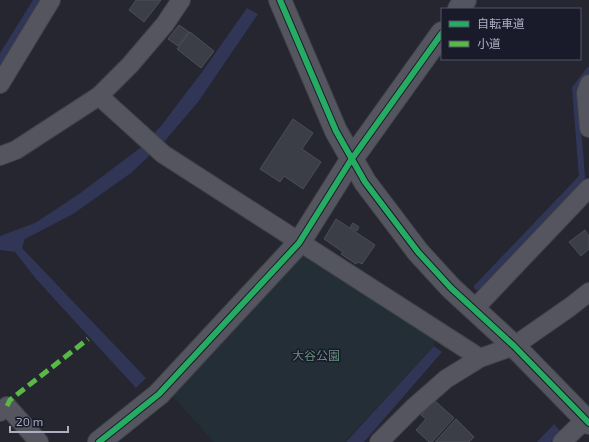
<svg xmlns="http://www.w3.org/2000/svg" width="589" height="442" font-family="'Exo 2','Noto Sans JP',sans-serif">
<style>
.green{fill:#232e36}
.water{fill:#313556}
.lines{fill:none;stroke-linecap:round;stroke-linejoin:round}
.stream{stroke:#313556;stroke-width:6}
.building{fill:#3c3e47;stroke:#4c4d58}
.minor-casing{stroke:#414149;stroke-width:20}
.tertiary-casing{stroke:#414149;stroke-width:24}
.minor{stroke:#54555f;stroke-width:18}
.tertiary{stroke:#54555f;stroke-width:22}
.quiet{stroke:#58b947;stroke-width:5;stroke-dasharray:10 5;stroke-linecap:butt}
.cycleway-casing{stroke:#191a2a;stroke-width:8}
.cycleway{stroke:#26ab63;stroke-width:6}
.labels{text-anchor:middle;stroke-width:3;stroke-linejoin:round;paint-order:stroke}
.park-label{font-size:12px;fill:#66927e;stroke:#191a2a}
</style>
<rect width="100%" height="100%" fill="#252630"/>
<path class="green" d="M 302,253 L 436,336 L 434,346 L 345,442 L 214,442 L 172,396 Z"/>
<path class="water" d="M 33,0 L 45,0 L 0,72 L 0,53 Z
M 247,8 L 258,14 L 198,102 L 163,143 L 131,173 L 73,214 L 25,239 L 22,248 L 146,378 L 136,388 L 37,280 L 15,252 L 0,250 L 0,236 L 35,223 L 79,194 L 140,148 L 161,126 L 202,72 Z
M 434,346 L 442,352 L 364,442 L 346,442 Z
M 554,424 L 561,432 L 551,442 L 537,442 Z"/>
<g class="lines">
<path class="stream" d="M 477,287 L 582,177 L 575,88 L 589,70"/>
</g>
<path class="building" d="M 136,0 L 161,0 L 144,22 L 129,10 Z
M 179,25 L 189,32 L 178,46 L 168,39 Z
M 190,32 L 214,51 L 201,68 L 177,49 Z
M 293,119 L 313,133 L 302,149 L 321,162 L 303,189 L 284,176 L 280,182 L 260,169 Z
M 336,219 L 375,245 L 362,264 L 358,262 L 356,264 L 341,254 L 343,252 L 324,239 Z
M 353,223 L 359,227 L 357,231 L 350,227 Z
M 585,230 L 589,236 L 589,249 L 581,256 L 569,242 Z
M 434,400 L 454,418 L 432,442 L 429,442 L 416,430 L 426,419 L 421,415 Z
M 456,419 L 474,437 L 469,442 L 435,442 Z"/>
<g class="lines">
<defs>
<path id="minor" d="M 0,84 L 51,0
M 589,84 L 586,93 L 589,128
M 99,96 L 163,154 L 480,358
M 0,156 L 16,150 L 99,96 L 130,65 L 165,24 L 181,0
M 474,309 L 589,188
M 0,412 L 7,406 L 39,442
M 379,442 L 413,408 L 446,379 L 480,358 L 514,346 L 570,307 L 589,292
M 562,442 L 589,416"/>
<path id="tertiary" d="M 280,0 L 336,131 L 365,182 L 418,252 L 451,288 L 514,346 L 589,423
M 459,9 L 465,0
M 99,442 L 159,394 L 299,243 L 351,160 L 442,33"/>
</defs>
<use href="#minor" class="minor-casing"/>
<use href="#tertiary" class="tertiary-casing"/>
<use href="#minor" class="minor"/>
<use href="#tertiary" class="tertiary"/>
<path class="quiet" d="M 7,406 L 10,400 L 88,339"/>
<defs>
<path id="cycleway" d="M 280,0 L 336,131 L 365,182 L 418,252 L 451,288 L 514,346 L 589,423
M 99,442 L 159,394 L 299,243 L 351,160 L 442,33"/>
</defs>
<use href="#cycleway" class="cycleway-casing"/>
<use href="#cycleway" class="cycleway"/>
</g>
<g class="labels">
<g class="park-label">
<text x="316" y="360">大谷公園</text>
</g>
</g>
<rect x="441" y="8" width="140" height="52" fill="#191a2a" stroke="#545567"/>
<rect x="449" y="21" width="20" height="6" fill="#26ab63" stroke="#545567"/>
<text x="477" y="28" font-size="12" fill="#adaec3">自転車道</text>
<rect x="449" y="41" width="20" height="6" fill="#58b947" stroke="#545567"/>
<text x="477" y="48" font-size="12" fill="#adaec3">小道</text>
<path d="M10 426v6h58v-6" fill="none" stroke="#adaec3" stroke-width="2"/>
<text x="16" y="426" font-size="12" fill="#adaec3" stroke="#191a2a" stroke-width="3" paint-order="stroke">20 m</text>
</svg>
